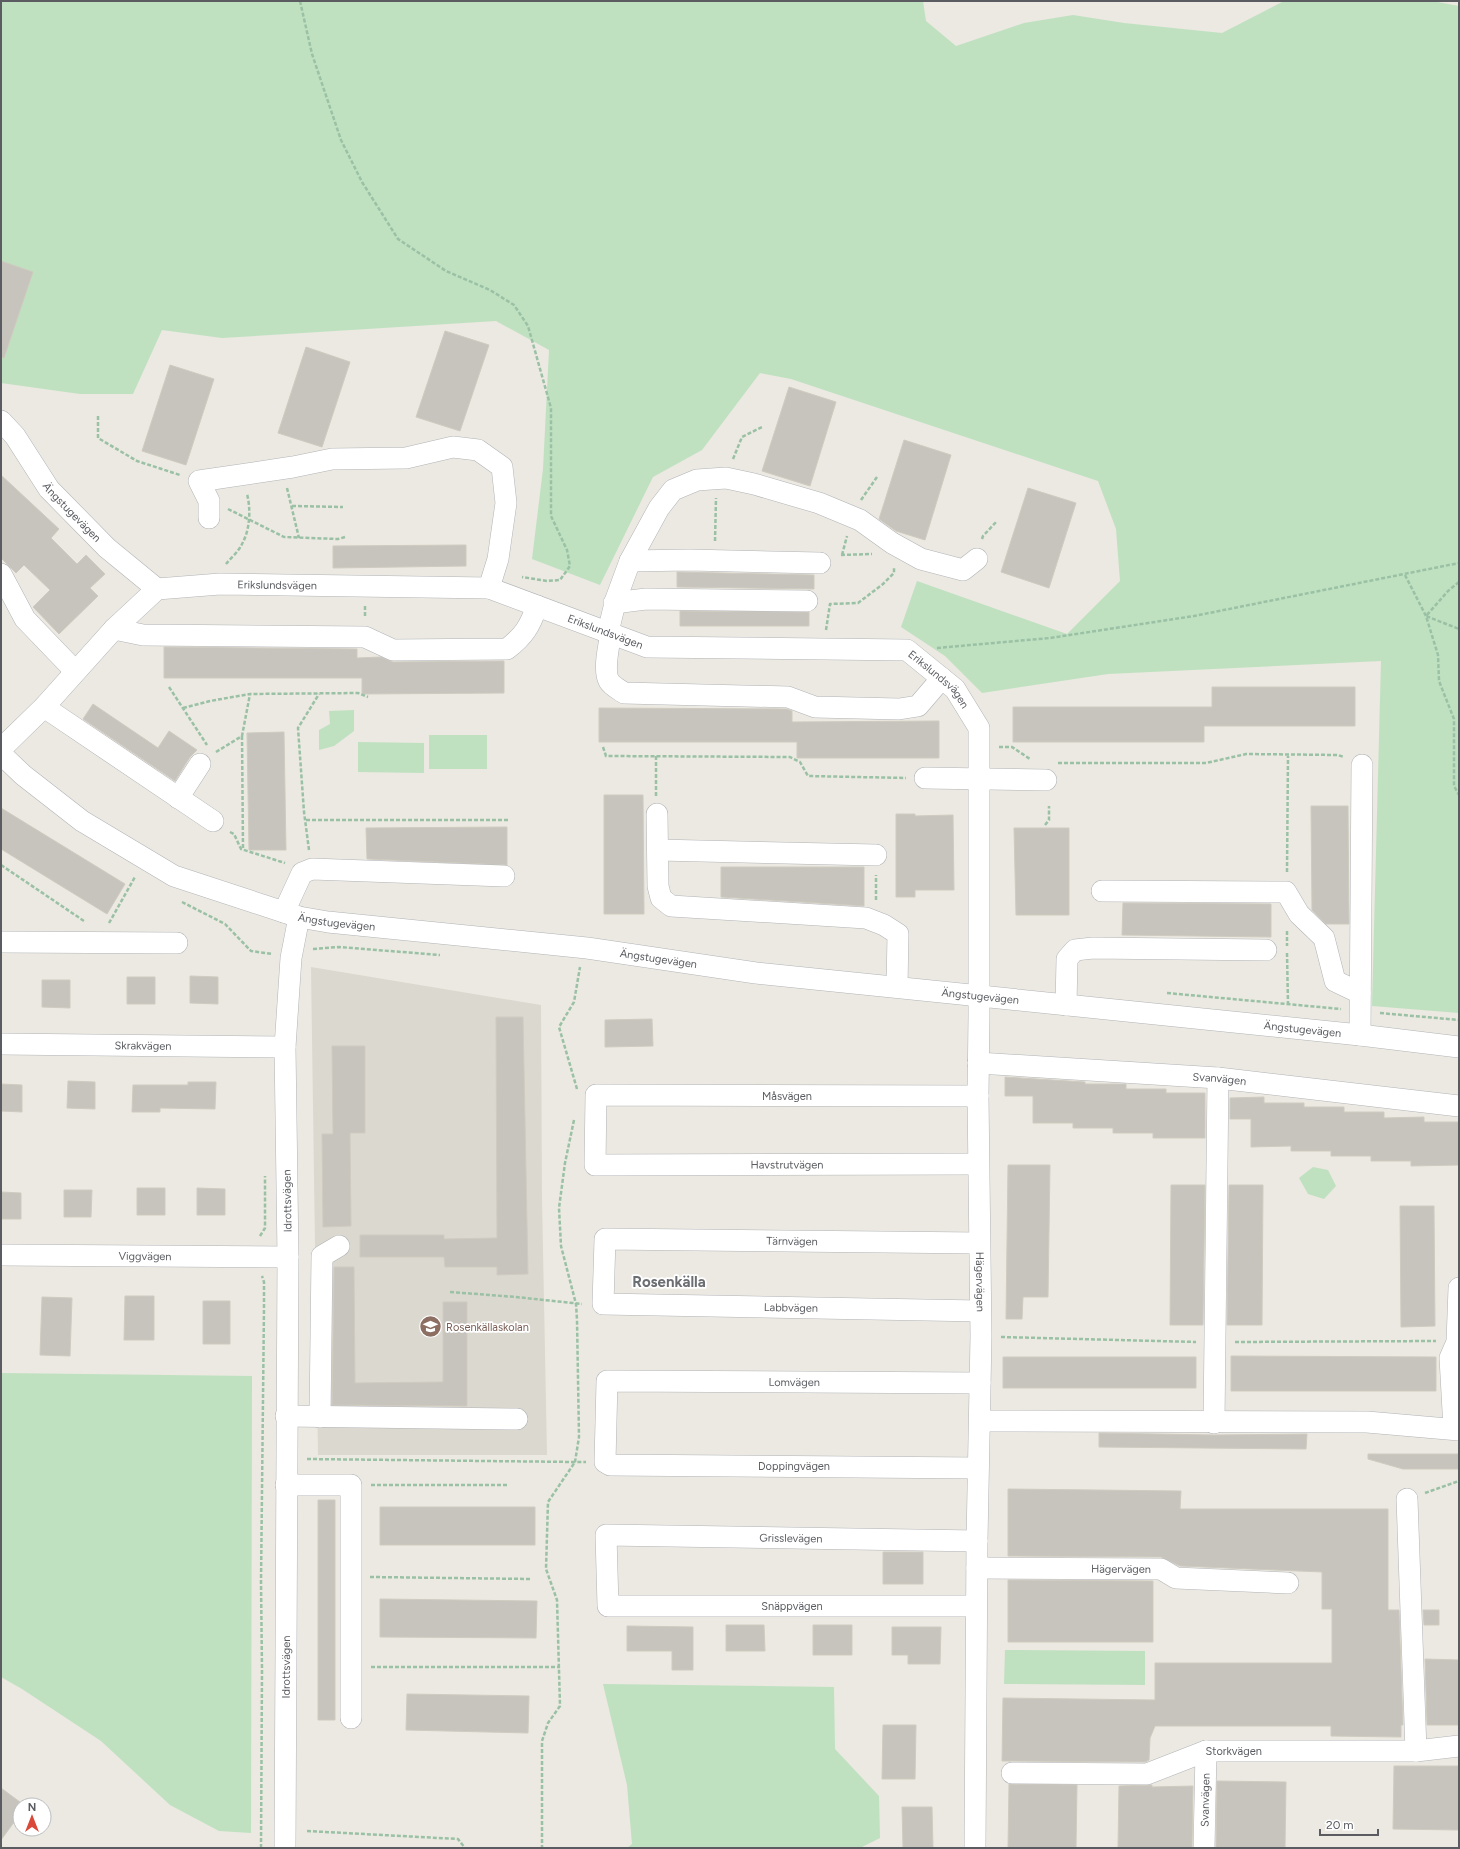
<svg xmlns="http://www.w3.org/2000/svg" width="1460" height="1849" font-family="Figtree,sans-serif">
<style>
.education{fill:#dbd8cf}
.green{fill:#bfe1c0}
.building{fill:#c7c4be;stroke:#cfcbc0}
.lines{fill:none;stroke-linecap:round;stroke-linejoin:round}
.minor-casing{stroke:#b2b3b7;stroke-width:22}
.path{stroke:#9ac1a5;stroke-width:2.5;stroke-dasharray:4 2;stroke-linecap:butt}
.minor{stroke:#fff;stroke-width:21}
.labels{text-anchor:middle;stroke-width:3.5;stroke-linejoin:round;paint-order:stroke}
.street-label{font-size:11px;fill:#5a5c61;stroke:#fff}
.education-label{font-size:11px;fill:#785e54;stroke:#fff;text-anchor:start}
.district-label{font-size:15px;font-weight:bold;fill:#6b6e72;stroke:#fff}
</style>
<rect width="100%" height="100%" fill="#ebe9e1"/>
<path class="education" d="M 311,967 L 541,1005 L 542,1199 L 547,1455 L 318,1455 Z"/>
<path class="green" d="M 1,1 L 923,1 L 926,21 L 956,46 L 1024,23 L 1073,15 L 1124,23 L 1222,33 L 1284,1 L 1432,1 L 1459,6 L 1459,1013 L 1372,1006 L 1381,661 L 1108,674 L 982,693 L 945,656 L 901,627 L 917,581 L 1067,634 L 1120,581 L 1116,529 L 1098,481 L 791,379 L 760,373 L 702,450 L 653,477 L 600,585 L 532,559 L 543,469 L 549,350 L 496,321 L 222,338 L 162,330 L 133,394 L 80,394 L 1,383 Z
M 354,710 L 354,731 L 334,746 L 319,750 L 319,730 L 330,724 L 329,711 Z
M 429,735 L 487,735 L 487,769 L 429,769 Z
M 358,742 L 424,743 L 424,773 L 358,772 Z
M 1313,1167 L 1328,1170 L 1336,1186 L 1324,1199 L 1308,1194 L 1299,1178 Z
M 1,1373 L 252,1376 L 251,1833 L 219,1831 L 170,1805 L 101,1741 L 22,1689 L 1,1677 Z
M 1005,1650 L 1145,1651 L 1145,1685 L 1004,1684 Z
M 603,1684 L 834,1687 L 835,1749 L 879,1796 L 880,1838 L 860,1848 L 627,1848 L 632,1844 L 627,1785 Z"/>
<path class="building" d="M 1,261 L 33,272 L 4,358 L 1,357 Z
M 445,331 L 489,345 L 460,431 L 416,417 Z
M 306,347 L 350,362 L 322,447 L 278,433 Z
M 170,365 L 214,379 L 186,465 L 142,451 Z
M 789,387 L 836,402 L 810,486 L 762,471 Z
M 904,440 L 951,455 L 925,540 L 896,531 L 879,519 Z
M 1,475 L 59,529 L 51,538 L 77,564 L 86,555 L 105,574 L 90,588 L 98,596 L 59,634 L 33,607 L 50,590 L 24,565 L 16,573 L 1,558 Z
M 1028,488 L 1076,503 L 1049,588 L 1001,572 Z
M 466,545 L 466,566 L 333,568 L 333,546 Z
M 677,572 L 814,575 L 814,589 L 677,587 Z
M 680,611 L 809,612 L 809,626 L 680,626 Z
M 164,647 L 357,649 L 357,658 L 381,657 L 393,662 L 504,661 L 504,693 L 362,694 L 362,678 L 164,678 Z
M 1212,687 L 1355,687 L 1355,726 L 1204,726 L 1204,742 L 1013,742 L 1013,707 L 1212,707 Z
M 93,704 L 158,748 L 169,731 L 197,750 L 190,757 L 175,781 L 83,719 Z
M 599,708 L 786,709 L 792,711 L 792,722 L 939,721 L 939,758 L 797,758 L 797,742 L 599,742 Z
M 284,732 L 286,850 L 249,850 L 247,733 Z
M 604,795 L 643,795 L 644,914 L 604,914 Z
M 1311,806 L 1348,806 L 1349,924 L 1326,924 L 1312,910 Z
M 1,808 L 125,884 L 107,914 L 1,849 Z
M 896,814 L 915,814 L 915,816 L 953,815 L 954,890 L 915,890 L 915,897 L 896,897 Z
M 507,827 L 507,865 L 367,859 L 366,828 Z
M 1014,828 L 1069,828 L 1069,915 L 1016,915 Z
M 721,867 L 864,867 L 864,906 L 721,897 Z
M 1123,903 L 1271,904 L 1271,937 L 1122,935 Z
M 190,976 L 218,977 L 218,1004 L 190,1003 Z
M 127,977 L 155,977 L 155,1004 L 127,1004 Z
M 42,980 L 70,980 L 70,1008 L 42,1007 Z
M 496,1017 L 523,1017 L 528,1274 L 497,1275 L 497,1267 L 445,1267 L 444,1257 L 360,1257 L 360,1235 L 444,1235 L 444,1239 L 497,1238 Z
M 652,1019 L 653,1046 L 605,1047 L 605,1020 Z
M 332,1046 L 365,1046 L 365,1133 L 350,1133 L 351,1226 L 323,1227 L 322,1134 L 333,1134 Z
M 1005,1077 L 1085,1082 L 1085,1084 L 1126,1084 L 1126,1089 L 1166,1089 L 1166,1093 L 1205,1093 L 1205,1138 L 1153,1138 L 1153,1133 L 1113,1133 L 1113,1128 L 1073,1128 L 1073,1123 L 1033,1123 L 1033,1096 L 1005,1096 Z
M 68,1081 L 95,1082 L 95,1109 L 67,1108 Z
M 188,1082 L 216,1082 L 215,1109 L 160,1108 L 160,1112 L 132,1112 L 133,1085 L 188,1085 Z
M 1,1084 L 22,1085 L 22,1112 L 1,1111 Z
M 1264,1097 L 1264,1103 L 1304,1103 L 1304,1107 L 1344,1107 L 1344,1112 L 1384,1112 L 1384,1118 L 1424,1117 L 1424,1122 L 1459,1122 L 1459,1165 L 1411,1166 L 1411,1161 L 1371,1161 L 1371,1156 L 1331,1156 L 1331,1151 L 1291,1151 L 1291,1146 L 1251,1147 L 1251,1119 L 1230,1119 L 1230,1098 Z
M 1008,1165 L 1050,1165 L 1048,1297 L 1023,1297 L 1022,1319 L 1006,1319 Z
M 1171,1185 L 1205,1185 L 1203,1325 L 1170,1325 Z
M 1229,1185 L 1263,1185 L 1262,1325 L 1227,1325 Z
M 137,1188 L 165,1188 L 165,1215 L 137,1215 Z
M 197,1188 L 225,1189 L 225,1215 L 197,1215 Z
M 64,1190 L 92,1190 L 91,1217 L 64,1217 Z
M 1,1192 L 21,1193 L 21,1219 L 1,1219 Z
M 1400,1206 L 1434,1206 L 1435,1326 L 1401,1327 Z
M 334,1267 L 354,1267 L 355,1383 L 443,1382 L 443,1302 L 467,1302 L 467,1406 L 332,1405 Z
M 125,1296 L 154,1296 L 154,1340 L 124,1340 Z
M 42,1297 L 72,1298 L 70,1356 L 40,1355 Z
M 203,1301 L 230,1301 L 230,1344 L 203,1344 Z
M 1231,1356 L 1436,1357 L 1436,1391 L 1231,1391 Z
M 1003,1357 L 1196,1357 L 1196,1388 L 1003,1388 Z
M 1099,1433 L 1214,1435 L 1307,1434 L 1306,1449 L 1099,1447 Z
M 1368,1454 L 1459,1454 L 1459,1469 L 1403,1469 L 1368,1459 Z
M 1008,1489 L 1181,1491 L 1180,1509 L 1388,1509 L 1388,1610 L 1399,1610 L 1403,1725 L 1401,1725 L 1401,1737 L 1331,1736 L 1331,1726 L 1155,1726 L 1150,1738 L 1149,1760 L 1145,1762 L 1002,1761 L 1003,1698 L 1155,1700 L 1155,1663 L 1332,1663 L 1332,1609 L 1322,1609 L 1322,1572 L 1180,1566 L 1161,1557 L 1008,1556 Z
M 318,1500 L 335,1500 L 335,1720 L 318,1720 Z
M 380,1507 L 535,1507 L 535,1545 L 380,1545 Z
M 883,1552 L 923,1552 L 923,1584 L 883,1584 Z
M 1008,1580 L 1153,1581 L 1153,1642 L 1008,1642 Z
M 380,1599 L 537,1601 L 536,1638 L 380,1637 Z
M 1423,1610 L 1439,1610 L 1439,1625 L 1424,1625 Z
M 726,1625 L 764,1625 L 765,1651 L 726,1651 Z
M 813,1625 L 852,1625 L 852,1655 L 813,1655 Z
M 627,1626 L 693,1627 L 693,1670 L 672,1670 L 672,1651 L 627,1651 Z
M 892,1627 L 941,1627 L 940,1664 L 908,1664 L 908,1655 L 892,1655 Z
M 1425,1659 L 1459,1660 L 1459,1725 L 1427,1725 Z
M 407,1694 L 529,1696 L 528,1733 L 406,1730 Z
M 883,1725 L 916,1725 L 915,1779 L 882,1779 Z
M 1394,1766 L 1459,1766 L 1459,1830 L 1393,1829 Z
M 1217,1781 L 1286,1782 L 1285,1848 L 1216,1848 Z
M 1009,1784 L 1077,1785 L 1076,1848 L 1008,1848 Z
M 1152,1785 L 1152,1787 L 1193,1786 L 1192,1848 L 1118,1848 L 1119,1786 Z
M 1,1788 L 24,1805 L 20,1805 L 20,1814 L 1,1840 Z
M 902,1807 L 932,1807 L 933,1848 L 903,1848 Z"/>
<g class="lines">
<defs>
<g id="minor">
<path id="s1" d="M 1,421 L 15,436 L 49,489 L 107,548 L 157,589"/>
<path d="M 209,518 L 209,501 L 199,481 L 293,467 L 332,459 L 406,458 L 453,447 L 478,450 L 502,467 L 506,503 L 498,559 L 489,588"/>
<path d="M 630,561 L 689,560 L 820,563"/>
<path d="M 1,574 L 25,619 L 75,671"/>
<path d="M 614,603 L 646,599 L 807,601"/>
<path d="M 114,629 L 143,635 L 365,637 L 393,650 L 507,649 C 524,636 530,626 537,606"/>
<path d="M 608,632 L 616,599 L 630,561 L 659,508 L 673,490 L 697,480 L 726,478 L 754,484 L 819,503 L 860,520 L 892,543 L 921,559 L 963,570 L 977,559"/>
<path d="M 611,633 C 609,645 603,670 609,681 C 612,686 620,690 624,693 L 788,697 L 815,707 L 899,709 L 918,706 L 942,678"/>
<path d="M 44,707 L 213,821"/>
<path id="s2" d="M 1,749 L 44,707 L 114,629 L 157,589 L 220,584 L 489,588 L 647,647 L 907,650 L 955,689 L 979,728 L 979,1016 L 978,1096 L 981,1336 L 977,1541 L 975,1848"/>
<path id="s3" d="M 1,754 L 23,775 L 82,821 L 174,876 L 299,917 L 328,922 L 587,948 L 756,973 L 1360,1035 L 1459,1047"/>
<path d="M 925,778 L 1046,780"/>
<path d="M 178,798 L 200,764"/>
<path d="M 657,814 L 658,886 L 661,898 L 671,906 L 866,918 L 884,925 L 898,934 L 897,987"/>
<path d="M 658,850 L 876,855"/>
<path d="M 1102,891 L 1286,892 L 1299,914 L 1324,938 L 1335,981 L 1360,993"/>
<path d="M 284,912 L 302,873 L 312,869 L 504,876"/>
<path d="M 1,942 L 177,943"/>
<path d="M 1066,1005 L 1067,959 L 1075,950 L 1093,948 L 1266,950"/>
<path d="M 1360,1035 L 1362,765"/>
<path id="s4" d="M 1,1044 L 285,1047"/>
<path id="s5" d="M 978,1063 L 1218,1078 L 1459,1106"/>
<path id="s6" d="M 978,1096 L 596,1095 L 595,1165 L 978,1164"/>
<path id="s7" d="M 979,1243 L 605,1239 L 603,1304 L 980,1311"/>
<path id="s8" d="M 1,1255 L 288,1257"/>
<path d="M 286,1416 L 517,1419"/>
<path d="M 320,1417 L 322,1256 L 339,1246"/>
<path d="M 980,1421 L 1367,1422 L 1459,1430"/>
<path d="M 1214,1423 L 1218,1078"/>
<path d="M 1454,1429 L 1450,1358 L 1457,1342 L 1459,1288"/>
<path id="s9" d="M 978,1468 L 610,1465 L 605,1462 L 607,1381 L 980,1383"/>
<path d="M 286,1485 L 351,1485 L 351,1718"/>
<path d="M 1407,1499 L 1416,1751"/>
<path id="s10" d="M 977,1568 L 1161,1569 L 1176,1578 L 1288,1583"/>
<path id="s11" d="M 976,1606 L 608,1606 L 606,1535 L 977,1541"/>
<path id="s12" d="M 1012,1773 L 1147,1774 L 1206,1751 L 1416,1751 L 1459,1746"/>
<path id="s13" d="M 285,1848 L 288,1257 L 285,1047 L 291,958 L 299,917"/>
<path id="s14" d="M 1204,1848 L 1206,1751"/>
</g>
</defs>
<use href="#minor" class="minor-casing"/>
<path class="path" d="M 300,1 L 312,54 L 341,140 L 362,182 L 398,239 L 446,271 L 490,290 L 514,305 L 528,326 L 551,408 L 551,516 L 567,550 L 570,566 L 560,580 L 547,581 L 522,577
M 98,416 L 98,438 L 137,461 L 180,475
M 733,459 L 742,437 L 762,427
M 287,488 L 299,538
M 861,500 L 877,477
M 292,506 L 343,507
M 228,509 L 284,537 L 338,539 L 345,537
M 982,539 L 983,536 L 997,521
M 715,541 L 716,498
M 841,555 L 872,554
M 842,555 L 847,536
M 226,564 C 231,558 239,551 242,544 C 250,530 251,509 247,494
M 1405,575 L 1426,616 L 1438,655 L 1439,681 L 1454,719 L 1454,786 L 1459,795
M 1459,582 L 1448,591 L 1426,616 L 1459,629
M 365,606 L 365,617
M 826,630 L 830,604 L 858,603 L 883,584 L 894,573 L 894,567
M 937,648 L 1050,638 L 1194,616 L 1459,563
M 169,687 L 207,745
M 183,708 L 210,701 L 250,694 L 358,693 L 368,697
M 242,736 L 243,849
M 603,747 L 606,756 L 790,757 L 800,762 L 808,776 L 906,778
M 999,747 L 1012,747 L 1030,759
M 216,752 L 242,736 L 250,694
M 1058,763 L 1206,763 L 1246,754 L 1338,755 L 1344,757
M 656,796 L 656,756
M 306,820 L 510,820
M 1045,825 L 1049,820 L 1049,806
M 230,832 L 234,834 L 241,849 L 285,863
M 309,850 L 304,812 L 298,728 L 319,694
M 1,865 L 84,921
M 1287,872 L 1288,756
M 876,900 L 876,875
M 182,902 L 225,924 L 251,951 L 272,954
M 109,923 L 135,877
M 1287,931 L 1287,946
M 313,949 L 339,947 L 440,955
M 1287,953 L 1288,1004
M 1167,993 L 1341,1009
M 1380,1013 L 1459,1020
M 577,1089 L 559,1027 L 574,1002 L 580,967
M 574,1120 L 565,1163 L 559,1208 L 561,1246 L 576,1304 L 577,1320 L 579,1437 L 575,1462 L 586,1462
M 260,1236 L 265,1228 L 265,1176
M 450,1292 L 516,1297 L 582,1304
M 1001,1337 L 1196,1342
M 1235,1342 L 1436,1341
M 307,1459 L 575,1462 L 548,1502 L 546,1569 L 557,1600 L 560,1706 L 548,1723 L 542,1741 L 542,1848
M 371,1485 L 508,1485
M 1425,1493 L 1459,1481
M 370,1577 L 532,1579
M 371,1667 L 560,1667
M 307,1831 L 458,1839 L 465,1848
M 261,1848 L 262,1670 L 261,1582 L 264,1307 L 264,1282 L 262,1276"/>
<use href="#minor" class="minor"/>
</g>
<defs>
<symbol id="school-disc" viewBox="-11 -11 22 22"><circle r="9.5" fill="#8d6e63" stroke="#fff"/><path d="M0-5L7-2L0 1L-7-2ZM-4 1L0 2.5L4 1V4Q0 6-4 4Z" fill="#fff"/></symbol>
</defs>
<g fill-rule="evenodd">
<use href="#school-disc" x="418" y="1314" width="25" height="25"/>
</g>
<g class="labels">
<g class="street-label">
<text dy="4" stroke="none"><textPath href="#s1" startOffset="116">Ängstugevägen</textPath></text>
<text dy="4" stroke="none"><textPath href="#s2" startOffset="344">Erikslundsvägen</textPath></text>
<text dy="4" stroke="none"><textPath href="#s2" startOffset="680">Erikslundsvägen</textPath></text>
<text dy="4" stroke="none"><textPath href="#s2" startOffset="1028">Erikslundsvägen</textPath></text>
<text dy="4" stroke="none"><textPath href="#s3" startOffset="382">Ängstugevägen</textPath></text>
<text dy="4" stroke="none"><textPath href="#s3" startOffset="706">Ängstugevägen</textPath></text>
<text dy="4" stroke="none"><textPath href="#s3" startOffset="1030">Ängstugevägen</textPath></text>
<text dy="4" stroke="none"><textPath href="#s3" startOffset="1354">Ängstugevägen</textPath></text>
<text dy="4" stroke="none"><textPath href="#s4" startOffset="142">Skrakvägen</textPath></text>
<text dy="4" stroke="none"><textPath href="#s5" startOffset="242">Svanvägen</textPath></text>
<text x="787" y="1100">Måsvägen</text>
<text dy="4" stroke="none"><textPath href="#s6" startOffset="644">Havstrutvägen</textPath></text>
<text transform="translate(287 1201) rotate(-91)" y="4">Idrottsvägen</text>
<text transform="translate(792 1241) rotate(1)" y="4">Tärnvägen</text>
<text dy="4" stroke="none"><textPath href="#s8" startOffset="144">Viggvägen</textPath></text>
<text dy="4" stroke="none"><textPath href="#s2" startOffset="1646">Hägervägen</textPath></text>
<text dy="4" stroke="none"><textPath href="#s7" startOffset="627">Labbvägen</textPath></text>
<text dy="4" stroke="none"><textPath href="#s9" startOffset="642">Lomvägen</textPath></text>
<text x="794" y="1470">Doppingvägen</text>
<text dy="4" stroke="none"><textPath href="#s11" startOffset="624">Grisslevägen</textPath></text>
<text dy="4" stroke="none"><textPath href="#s10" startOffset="144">Hägervägen</textPath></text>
<text x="792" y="1610">Snäppvägen</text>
<text dy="4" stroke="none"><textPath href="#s13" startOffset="181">Idrottsvägen</textPath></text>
<text dy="4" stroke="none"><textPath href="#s12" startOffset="226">Storkvägen</textPath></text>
<text dy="4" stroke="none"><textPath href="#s14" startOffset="48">Svanvägen</textPath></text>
</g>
<g class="education-label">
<text x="446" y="1331">Rosenkällaskolan</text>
</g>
<g class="district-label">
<text x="669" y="1287">Rosenkälla</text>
</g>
</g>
<rect width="1460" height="1849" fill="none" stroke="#5a5c61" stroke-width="4"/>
<g transform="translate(32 1817)"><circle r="19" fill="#ffffff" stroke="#bdbec0"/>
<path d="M0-3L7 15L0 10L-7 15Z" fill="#d94839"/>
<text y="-6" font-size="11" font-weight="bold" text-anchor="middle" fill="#5a5c61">N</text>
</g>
<path d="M1320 1829v6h58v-6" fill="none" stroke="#5a5c61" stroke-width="2"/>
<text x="1326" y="1829" font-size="12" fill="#5a5c61" stroke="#ffffff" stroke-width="3" paint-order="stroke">20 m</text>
</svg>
